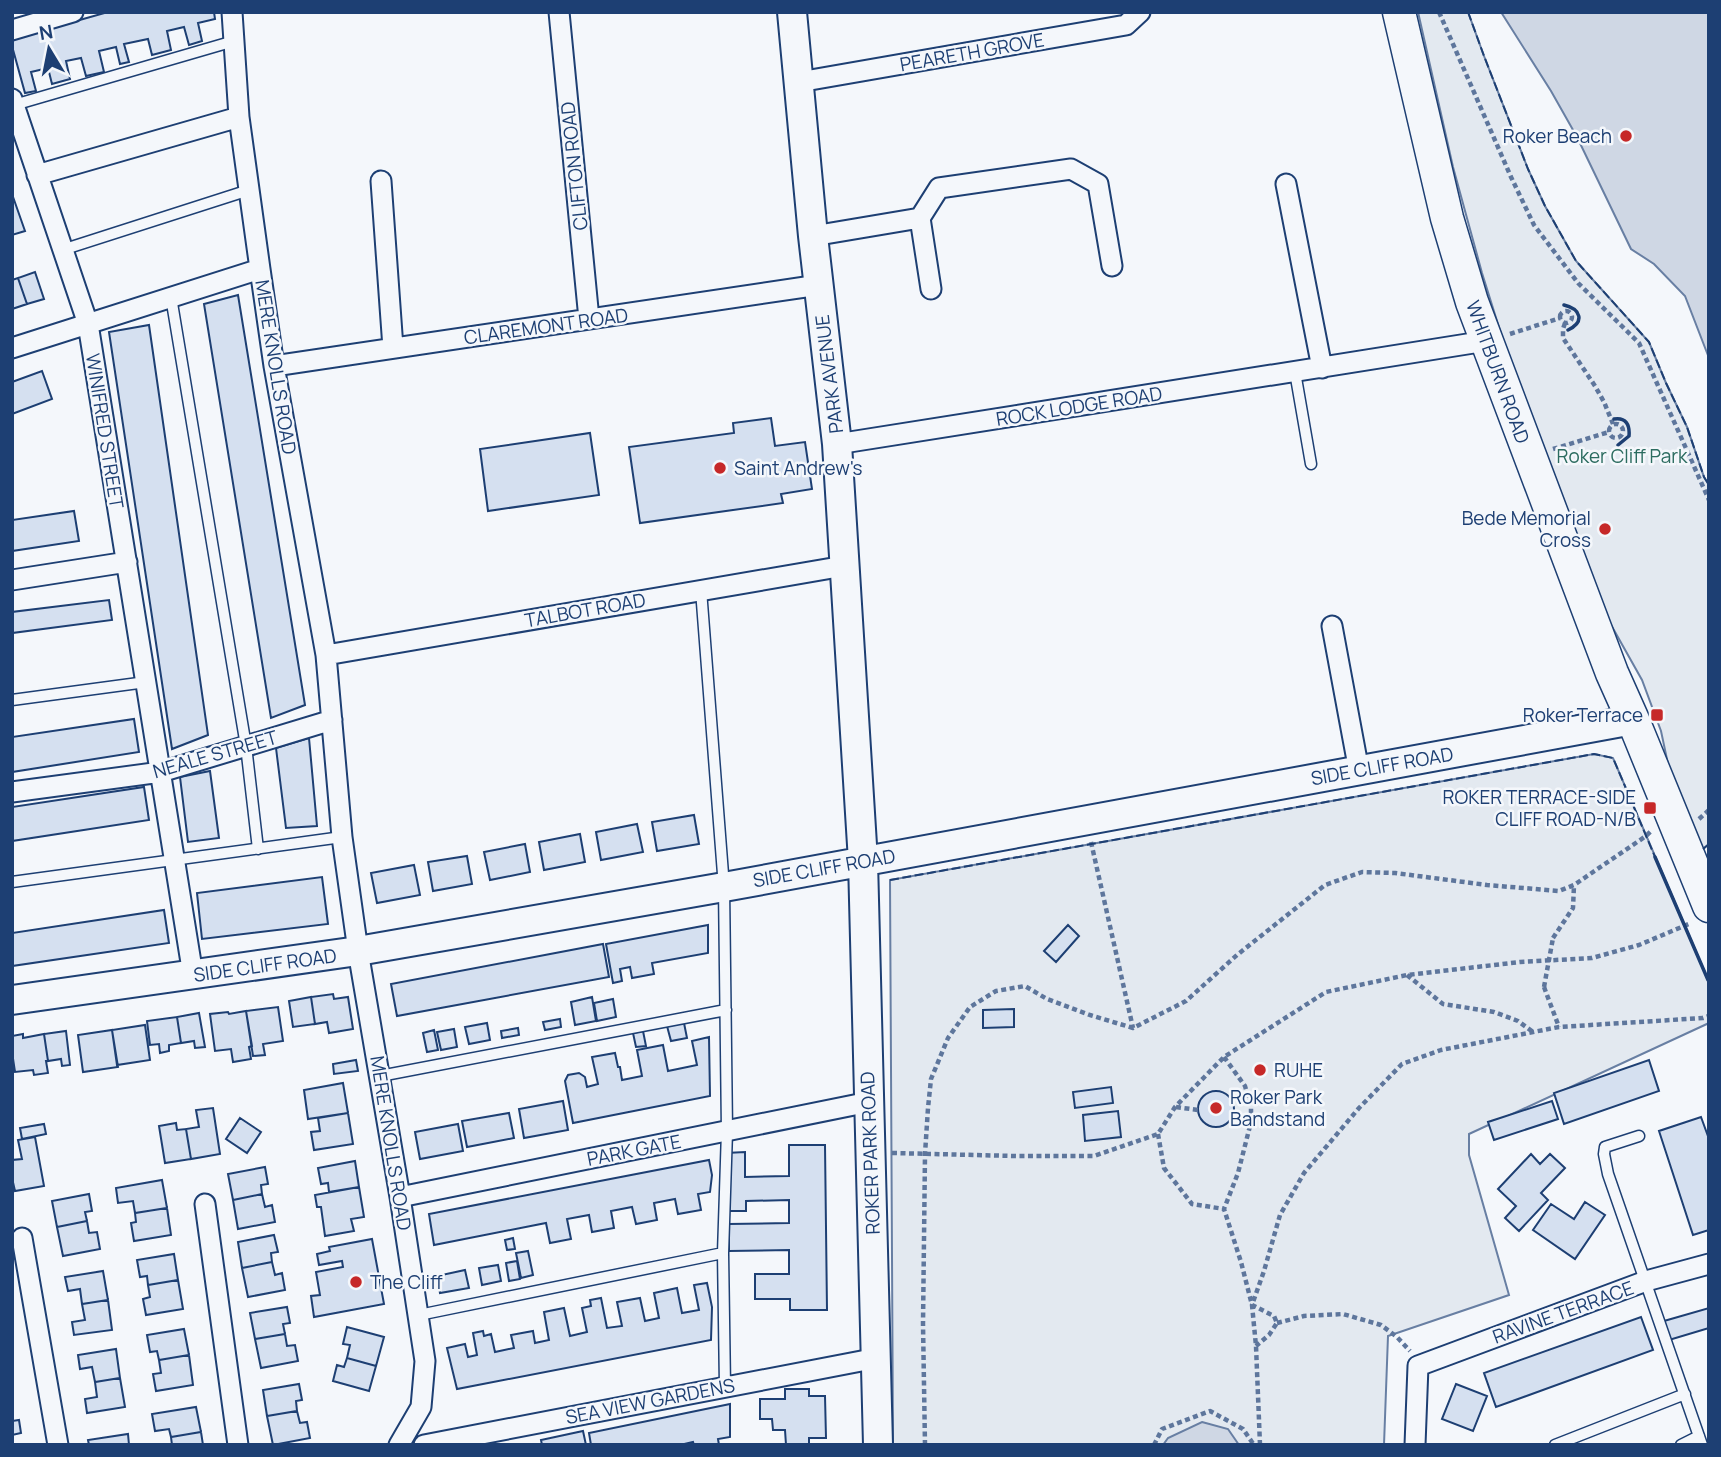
<svg xmlns="http://www.w3.org/2000/svg" width="1721" height="1457" font-family="Manrope,sans-serif">
<style>
.green{fill:#e3e9f0;stroke:#687fa3;stroke-width:2}
.water{fill:#cfd7e4;stroke:#687fa3;stroke-width:2}
.building{fill:#d5e0f0;stroke:#1d3f73;stroke-width:2}
.lines{fill:none;stroke-linecap:round;stroke-linejoin:round}
.lane-casing{stroke:#1d3f73;stroke-width:13}
.street-casing{stroke:#1d3f73;stroke-width:23}
.secondary-casing{stroke:#1d3f73;stroke-width:32}
.primary-casing{stroke:#1d3f73;stroke-width:35}
.path{stroke:#5e769c;stroke-width:4.5;stroke-dasharray:5 3.5;stroke-linecap:butt}
.lane{stroke:#f4f7fb;stroke-width:10}
.street{stroke:#f4f7fb;stroke-width:19}
.secondary{stroke:#f4f7fb;stroke-width:28}
.primary{stroke:#f4f7fb;stroke-width:32}
.path-bridge{stroke:#5e769c;stroke-width:4.5;stroke-dasharray:5 3.5;stroke-linecap:butt}
.fence{stroke:#1d3f73;stroke-width:2;stroke-dasharray:9 3.5;stroke-linecap:butt}
.wall{stroke:#1d3f73;stroke-width:3.5}
.poi-dot{fill:#c62828;stroke:#f4f7fb;stroke-width:2.5}
.labels{text-anchor:middle;stroke-width:5;stroke-linejoin:round;paint-order:stroke}
.street-label{font-size:19px;fill:#1d3f73;stroke:#f4f7fb}
.poi-label{font-size:19px;fill:#1d3f73;stroke:#f4f7fb;text-anchor:end}
.park-label{font-size:19px;fill:#2c6c60;stroke:#f4f7fb}
</style>
<rect width="100%" height="100%" fill="#f4f7fb"/>
<path class="green" d="M 1418,12 L 1468,12 L 1484,56 L 1528,169 L 1545,206 L 1576,261 L 1649,342 L 1666,383 L 1687,427 L 1704,477 L 1709,485 L 1709,844 L 1703,849 L 1675,797 L 1661,731 L 1642,680 L 1610,623 L 1502,337 L 1482,273 L 1453,167 Z
M 1594,754 L 1613,758 L 1709,982 L 1709,1023 L 1469,1134 L 1469,1155 L 1509,1295 L 1388,1336 L 1384,1445 L 893,1445 L 890,880 Z"/>
<path class="water" d="M 1501,12 L 1709,12 L 1709,358 L 1685,296 L 1654,264 L 1631,249 L 1577,137 L 1551,91 Z
M 1202,1422 L 1228,1429 L 1239,1445 L 1163,1445 L 1168,1438 Z"/>
<path class="building" d="M 108,12 L 214,12 L 215,19 L 198,23 L 202,41 L 189,45 L 184,27 L 167,31 L 171,50 L 152,55 L 148,39 L 124,44 L 129,62 L 120,64 L 116,47 L 99,51 L 104,72 L 86,76 L 81,58 L 66,61 L 70,79 L 52,84 L 48,68 L 31,72 L 36,91 L 25,93 L 12,46 L 12,39 Z
M 12,194 L 25,231 L 12,235 Z
M 35,272 L 44,299 L 27,304 L 18,278 Z
M 18,278 L 27,304 L 12,309 L 12,280 Z
M 238,295 L 305,705 L 271,718 L 204,304 Z
M 149,325 L 208,735 L 172,749 L 109,332 Z
M 42,371 L 52,399 L 12,414 L 12,382 Z
M 771,418 L 775,446 L 805,442 L 812,489 L 781,494 L 783,503 L 640,523 L 629,447 L 734,433 L 733,423 Z
M 590,433 L 599,495 L 488,511 L 480,449 Z
M 74,511 L 79,541 L 12,551 L 12,520 Z
M 109,600 L 112,620 L 12,633 L 12,612 Z
M 134,719 L 139,752 L 12,772 L 12,737 Z
M 309,738 L 317,826 L 286,828 L 276,748 Z
M 210,771 L 219,838 L 188,842 L 180,777 Z
M 144,787 L 149,820 L 12,841 L 12,807 Z
M 694,815 L 699,844 L 657,851 L 652,822 Z
M 637,824 L 643,852 L 601,860 L 596,832 Z
M 580,834 L 585,862 L 544,870 L 539,842 Z
M 525,844 L 530,872 L 490,880 L 484,852 Z
M 467,856 L 472,884 L 433,891 L 428,862 Z
M 414,865 L 420,895 L 377,903 L 371,873 Z
M 322,877 L 328,924 L 202,939 L 197,893 Z
M 164,910 L 169,943 L 12,966 L 12,933 Z
M 708,925 L 708,953 L 652,963 L 654,974 L 632,978 L 630,967 L 620,969 L 622,981 L 613,983 L 606,944 Z
M 1068,925 L 1079,936 L 1056,962 L 1044,951 Z
M 603,944 L 609,977 L 397,1016 L 391,984 Z
M 333,994 L 334,999 L 348,997 L 353,1029 L 329,1033 L 327,1022 L 315,1024 L 311,997 Z
M 311,997 L 315,1024 L 293,1027 L 289,1001 Z
M 592,997 L 596,1021 L 575,1025 L 571,1002 Z
M 613,999 L 616,1017 L 597,1021 L 594,1003 Z
M 278,1007 L 283,1041 L 263,1044 L 265,1055 L 253,1056 L 246,1011 Z
M 1014,1009 L 1014,1027 L 983,1028 L 983,1010 Z
M 246,1011 L 252,1046 L 249,1047 L 251,1059 L 233,1062 L 231,1049 L 215,1051 L 210,1014 L 228,1012 L 229,1014 Z
M 199,1013 L 205,1047 L 195,1048 L 194,1041 L 181,1043 L 177,1017 Z
M 177,1017 L 181,1043 L 169,1045 L 169,1051 L 160,1053 L 159,1044 L 150,1045 L 147,1021 Z
M 560,1019 L 561,1027 L 545,1030 L 543,1022 Z
M 487,1023 L 490,1040 L 469,1044 L 465,1027 Z
M 684,1023 L 687,1038 L 671,1041 L 667,1026 Z
M 145,1025 L 150,1060 L 117,1065 L 112,1030 Z
M 518,1028 L 519,1035 L 502,1038 L 501,1031 Z
M 454,1029 L 457,1047 L 441,1050 L 437,1032 Z
M 112,1030 L 118,1067 L 83,1072 L 78,1035 Z
M 434,1030 L 438,1050 L 427,1052 L 423,1033 Z
M 66,1031 L 70,1065 L 62,1066 L 61,1059 L 48,1061 L 44,1034 Z
M 643,1031 L 646,1046 L 636,1047 L 633,1033 Z
M 23,1034 L 23,1038 L 44,1034 L 48,1061 L 46,1061 L 48,1073 L 34,1075 L 33,1070 L 15,1072 L 12,1052 L 12,1036 Z
M 709,1037 L 710,1096 L 573,1123 L 565,1081 L 568,1075 L 579,1073 L 585,1077 L 587,1087 L 598,1084 L 592,1057 L 615,1053 L 618,1067 L 620,1067 L 622,1080 L 642,1076 L 637,1050 L 663,1045 L 668,1071 L 697,1065 L 692,1041 Z
M 356,1060 L 358,1071 L 334,1074 L 333,1064 Z
M 1649,1060 L 1659,1091 L 1564,1124 L 1554,1093 Z
M 343,1083 L 348,1113 L 308,1119 L 304,1090 Z
M 1111,1087 L 1113,1103 L 1075,1108 L 1073,1092 Z
M1198 1109a18 18 0 1 1 36 0a18 18 0 1 1-36 0Z
M 563,1101 L 568,1130 L 524,1138 L 519,1109 Z
M 1552,1101 L 1558,1119 L 1494,1140 L 1488,1122 Z
M 213,1108 L 220,1154 L 191,1159 L 186,1129 L 199,1127 L 196,1110 Z
M 1118,1111 L 1121,1137 L 1085,1141 L 1083,1115 Z
M 348,1113 L 353,1144 L 314,1150 L 311,1132 L 320,1131 L 318,1118 Z
M 509,1113 L 514,1138 L 467,1147 L 462,1121 Z
M 1701,1117 L 1709,1139 L 1709,1230 L 1693,1235 L 1659,1131 Z
M 240,1118 L 261,1132 L 247,1153 L 226,1139 Z
M 176,1123 L 177,1130 L 186,1129 L 191,1159 L 165,1163 L 159,1126 Z
M 44,1124 L 46,1134 L 22,1139 L 20,1128 Z
M 458,1124 L 463,1151 L 420,1159 L 415,1132 Z
M 35,1137 L 44,1186 L 15,1191 L 12,1178 L 12,1160 L 22,1159 L 18,1140 Z
M 789,1145 L 825,1145 L 827,1310 L 790,1310 L 790,1299 L 755,1299 L 755,1274 L 789,1274 L 789,1250 L 729,1251 L 729,1224 L 789,1223 L 789,1200 L 746,1201 L 746,1211 L 727,1211 L 726,1153 L 745,1152 L 745,1177 L 789,1176 Z
M 1531,1154 L 1540,1164 L 1550,1154 L 1565,1168 L 1541,1193 L 1548,1200 L 1519,1231 L 1505,1218 L 1516,1206 L 1498,1189 Z
M 709,1160 L 712,1175 L 710,1192 L 698,1194 L 701,1210 L 678,1214 L 675,1199 L 654,1203 L 657,1220 L 636,1224 L 632,1207 L 611,1211 L 614,1228 L 592,1232 L 589,1215 L 567,1219 L 571,1239 L 550,1243 L 546,1223 L 434,1245 L 429,1214 Z
M 355,1161 L 359,1187 L 329,1192 L 328,1183 L 321,1184 L 318,1168 Z
M 265,1167 L 268,1184 L 261,1185 L 262,1194 L 233,1200 L 228,1174 Z
M 162,1180 L 167,1208 L 135,1213 L 133,1201 L 118,1203 L 116,1188 Z
M 359,1187 L 364,1217 L 351,1219 L 354,1231 L 325,1236 L 321,1207 L 317,1207 L 315,1195 Z
M 89,1194 L 92,1211 L 85,1212 L 87,1221 L 57,1227 L 52,1201 Z
M 262,1194 L 265,1207 L 272,1205 L 275,1222 L 238,1229 L 233,1200 Z
M 1585,1202 L 1605,1215 L 1575,1259 L 1533,1230 L 1551,1204 L 1574,1219 Z
M 167,1208 L 171,1235 L 134,1241 L 131,1223 L 136,1222 L 135,1213 Z
M 87,1221 L 89,1233 L 97,1232 L 100,1249 L 63,1256 L 57,1227 Z
M 274,1235 L 278,1252 L 271,1253 L 272,1262 L 242,1268 L 238,1242 Z
M 513,1238 L 515,1249 L 507,1250 L 505,1240 Z
M 372,1239 L 384,1304 L 314,1317 L 311,1296 L 320,1295 L 316,1272 L 343,1267 L 342,1261 L 319,1265 L 317,1254 L 330,1251 L 329,1247 Z
M 528,1251 L 533,1275 L 521,1278 L 516,1253 Z
M 174,1254 L 178,1280 L 148,1285 L 147,1276 L 140,1277 L 137,1260 Z
M 517,1261 L 520,1279 L 509,1281 L 506,1263 Z
M 272,1262 L 275,1275 L 282,1273 L 285,1290 L 248,1297 L 242,1268 Z
M 498,1265 L 501,1281 L 482,1285 L 479,1268 Z
M 465,1270 L 469,1288 L 440,1293 L 437,1276 Z
M 103,1271 L 108,1300 L 82,1304 L 80,1289 L 68,1291 L 65,1277 Z
M 178,1280 L 183,1309 L 146,1315 L 143,1299 L 150,1297 L 148,1285 Z
M 707,1283 L 712,1307 L 711,1340 L 457,1389 L 447,1348 L 465,1344 L 468,1357 L 477,1355 L 473,1333 L 483,1331 L 484,1336 L 491,1334 L 495,1352 L 514,1348 L 511,1335 L 533,1331 L 535,1343 L 549,1340 L 544,1312 L 564,1308 L 570,1336 L 587,1332 L 582,1308 L 591,1306 L 590,1300 L 601,1298 L 607,1328 L 622,1326 L 617,1302 L 640,1298 L 645,1321 L 659,1318 L 654,1293 L 677,1288 L 682,1313 L 699,1310 L 694,1285 Z
M 108,1300 L 112,1330 L 74,1335 L 72,1322 L 85,1320 L 82,1304 Z
M 287,1307 L 290,1323 L 283,1324 L 285,1334 L 255,1339 L 250,1313 Z
M 1709,1308 L 1709,1328 L 1669,1340 L 1664,1321 Z
M 1641,1317 L 1653,1350 L 1496,1407 L 1484,1373 Z
M 347,1327 L 384,1337 L 376,1366 L 347,1358 L 350,1345 L 343,1344 Z
M 184,1329 L 189,1355 L 159,1360 L 157,1351 L 150,1352 L 147,1335 Z
M 285,1334 L 287,1346 L 295,1345 L 298,1361 L 261,1368 L 255,1339 Z
M 116,1349 L 120,1378 L 95,1382 L 92,1367 L 80,1369 L 78,1355 Z
M 189,1355 L 193,1385 L 156,1391 L 153,1374 L 161,1373 L 159,1360 Z
M 347,1358 L 376,1366 L 369,1391 L 333,1381 L 337,1365 L 344,1367 Z
M 120,1378 L 125,1407 L 87,1413 L 85,1399 L 97,1397 L 95,1382 Z
M 299,1384 L 302,1400 L 296,1401 L 297,1411 L 267,1416 L 263,1390 Z
M 1456,1384 L 1487,1396 L 1473,1431 L 1442,1419 Z
M 785,1389 L 809,1389 L 809,1396 L 825,1396 L 826,1438 L 809,1438 L 809,1445 L 786,1445 L 785,1430 L 773,1430 L 772,1419 L 760,1419 L 760,1399 L 785,1399 Z
M 730,1404 L 730,1437 L 718,1439 L 719,1445 L 694,1445 L 693,1442 L 680,1445 L 591,1445 L 589,1433 Z
M 196,1407 L 201,1432 L 171,1437 L 169,1429 L 155,1431 L 152,1414 Z
M 297,1411 L 300,1423 L 307,1422 L 310,1438 L 273,1445 L 267,1416 Z
M 19,1420 L 21,1433 L 12,1435 L 12,1421 Z
M 583,1431 L 586,1445 L 542,1445 L 541,1440 Z
M 201,1432 L 203,1445 L 172,1445 L 171,1437 Z
M 128,1434 L 129,1445 L 89,1445 L 88,1440 Z"/>
<g class="lines">
<defs>
<path id="lane" d="M 14,105 L 234,41
M 62,250 L 249,190
M 171,297 L 246,746 L 258,849
M 1295,372 L 1311,464
M 701,590 L 724,887 L 727,1131 L 723,1253 L 725,1387
M 12,700 L 146,682
M 12,882 L 342,837
M 380,1076 L 726,1010
M 1639,1136 L 1605,1147 L 1604,1154 L 1608,1174 L 1702,1445
M 419,1315 L 723,1253
M 1555,1445 L 1685,1394
M 1681,1445 L 1699,1436"/>
<path id="street" d="M 232,12 L 239,117 L 260,269 L 274,366 L 326,655 L 342,837 L 358,951 L 400,1197 L 425,1361 L 421,1407 L 399,1445
M 559,12 L 589,319
M 12,30 L 73,12
M 799,82 L 1126,25 L 1140,12
M 12,99 L 88,324 L 193,975
M 37,175 L 239,117
M 381,181 L 393,348
M 1286,184 L 1322,368
M 920,218 L 931,289
M 813,236 L 920,218 L 939,188 L 1071,169 L 1098,184 L 1112,266
M 12,348 L 260,269
M 274,366 L 819,285
M 837,444 L 1486,341
M 12,580 L 127,562
M 1332,626 L 1359,771
M 326,655 L 844,566
M 12,792 L 161,772 L 332,720
M 400,1197 L 869,1102
M 205,1204 L 238,1445
M 22,1238 L 58,1445
M 424,1445 L 877,1358
M 1415,1445 L 1418,1366 L 1646,1281 L 1709,1264"/>
<path id="secondary" d="M 792,12 L 813,236 L 837,444 L 863,861 L 878,1445
M 12,1000 L 358,951 L 724,887 L 1633,720"/>
<path id="primary" d="M 1399,12 L 1447,218 L 1472,302 L 1612,673 L 1633,720 L 1709,906"/>
</defs>
<use href="#lane" class="lane-casing"/>
<use href="#street" class="street-casing"/>
<use href="#secondary" class="secondary-casing"/>
<use href="#primary" class="primary-casing"/>
<path class="path" d="M 1439,12 L 1511,177 L 1534,225 L 1578,283 L 1639,343 L 1709,500
M1560 317a6 6 0 1 1 12 0a6 6 0 1 1-12 0Z
M 1565,323 L 1563,329 L 1563,338 L 1595,386 L 1604,402 L 1613,424
M 1510,334 L 1560,318
M1609 431a7 7 0 1 1 14 0a7 7 0 1 1-14 0Z
M 1553,449 L 1609,432
M 1699,819 L 1709,810
M 1091,842 L 1133,1028
M 1553,938 L 1573,908 L 1574,885
M 1407,975 L 1443,1004 L 1494,1012 L 1518,1021 L 1533,1032
M 1544,987 L 1559,1027
M 1224,1057 L 1245,1086 L 1251,1107 L 1251,1122 L 1238,1173 L 1224,1209 L 1241,1262 L 1252,1305 L 1274,1316 L 1277,1323 L 1269,1335 L 1256,1346
M 1176,1107 L 1198,1110
M 1158,1134 L 1164,1168 L 1192,1204 L 1224,1209
M 892,1153 L 1016,1156 L 1094,1156 L 1158,1134 L 1175,1107 L 1224,1057 L 1326,992 L 1407,975 L 1520,962 L 1592,958 L 1639,945 L 1691,923
M 1277,1323 L 1304,1316 L 1343,1314 L 1381,1325 L 1397,1337 L 1410,1351
M 925,1445 L 923,1324 L 925,1154 L 928,1108 L 931,1079 L 948,1038 L 970,1007 L 996,991 L 1025,986 L 1047,999 L 1090,1015 L 1133,1028 L 1186,1001 L 1237,955 L 1325,885 L 1362,872 L 1395,873 L 1487,885 L 1559,891 L 1574,885 L 1646,836 L 1651,831
M 1154,1445 L 1162,1429 L 1210,1411 L 1243,1429 L 1254,1445
M 1260,1445 L 1256,1346 L 1252,1305 L 1264,1271 L 1280,1215 L 1304,1173 L 1359,1108 L 1402,1064 L 1441,1050 L 1559,1027 L 1703,1018 L 1709,1016"/>
<use href="#lane" class="lane"/>
<use href="#street" class="street"/>
<use href="#secondary" class="secondary"/>
<use href="#primary" class="primary"/>
<path class="path-bridge" d="M 1544,987 L 1553,938"/>
<path class="fence" d="M 1468,12 L 1484,56 L 1528,169 L 1545,206 L 1576,261 L 1649,342 L 1666,383 L 1687,427 L 1704,477 L 1709,485
M 1703,849 L 1709,844
M 890,880 L 1594,754 L 1613,758 L 1655,857
M 1708,980 L 1709,982"/>
<path class="wall" d="M 1564,305 C 1581,309 1585,322 1568,330
M 1614,419 C 1626,417 1630,425 1629,436 L 1618,445
M 1655,857 L 1708,980"/>
</g>
<g class="poi-dot">
<circle cx="1626" cy="136" r="7"/>
<circle cx="720" cy="468" r="7"/>
<circle cx="1605" cy="529" r="7"/>
<rect x="1650" y="708" width="14" height="14" rx="3.5"/>
<rect x="1643" y="801" width="14" height="14" rx="3.5"/>
<circle cx="1260" cy="1070" r="7"/>
<circle cx="1216" cy="1108" r="7"/>
<circle cx="356" cy="1282" r="7"/>
</g>
<g class="labels">
<g class="street-label">
<text transform="translate(972 52) rotate(-10)" y="7">PEARETH GROVE</text>
<text transform="translate(574 166) rotate(-96)" y="7">CLIFTON ROAD</text>
<text transform="translate(546 326) rotate(-8)" y="7">CLAREMONT ROAD</text>
<text transform="translate(276 367) rotate(81)" y="7">MERE KNOLLS ROAD</text>
<text transform="translate(1498 372) rotate(70)" y="7">WHITBURN ROAD</text>
<text transform="translate(829 374) rotate(-97)" y="7">PARK AVENUE</text>
<text transform="translate(1079 406) rotate(-9)" y="7">ROCK LODGE ROAD</text>
<text transform="translate(105 431) rotate(81)" y="7">WINIFRED STREET</text>
<text transform="translate(585 610) rotate(-10)" y="7">TALBOT ROAD</text>
<text transform="translate(215 754) rotate(-16)" y="7">NEALE STREET</text>
<text transform="translate(1382 766) rotate(-10)" y="7">SIDE CLIFF ROAD</text>
<text transform="translate(824 868) rotate(-10)" y="7">SIDE CLIFF ROAD</text>
<text transform="translate(265 965) rotate(-8)" y="7">SIDE CLIFF ROAD</text>
<text transform="translate(391 1143) rotate(81)" y="7">MERE KNOLLS ROAD</text>
<text transform="translate(634 1150) rotate(-11)" y="7">PARK GATE</text>
<text transform="translate(870 1153) rotate(-92)" y="7">ROKER PARK ROAD</text>
<text transform="translate(1563 1312) rotate(-20)" y="7">RAVINE TERRACE</text>
<text transform="translate(650 1401) rotate(-11)" y="7">SEA VIEW GARDENS</text>
</g>
<g class="poi-label">
<text x="1612" y="143">Roker Beach</text>
<text x="734" y="475" text-anchor="start">Saint Andrew's</text>
<text x="1591" y="525">Bede Memorial<tspan x="1591" dy="22">Cross</tspan></text>
<text x="1643" y="722">Roker Terrace</text>
<text x="1636" y="804">ROKER TERRACE-SIDE<tspan x="1636" dy="22">CLIFF ROAD-N/B</tspan></text>
<text x="1274" y="1077" text-anchor="start">RUHE</text>
<text x="1230" y="1104" text-anchor="start">Roker Park<tspan x="1230" dy="22">Bandstand</tspan></text>
<text x="370" y="1289" text-anchor="start">The Cliff</text>
</g>
<g class="park-label">
<text x="1622" y="463">Roker Cliff Park</text>
</g>
</g>
<rect width="1721" height="1457" fill="none" stroke="#1d3f73" stroke-width="28"/>
<g transform="translate(49 49) rotate(350)" stroke="#f4f7fb" stroke-width="5" paint-order="stroke">
<path d="M0-5L12 26L0 18L-12 26Z" fill="#1d3f73"/>
<text y="-10" font-size="19" font-weight="bold" text-anchor="middle" fill="#1d3f73">N</text>
</g>
</svg>
